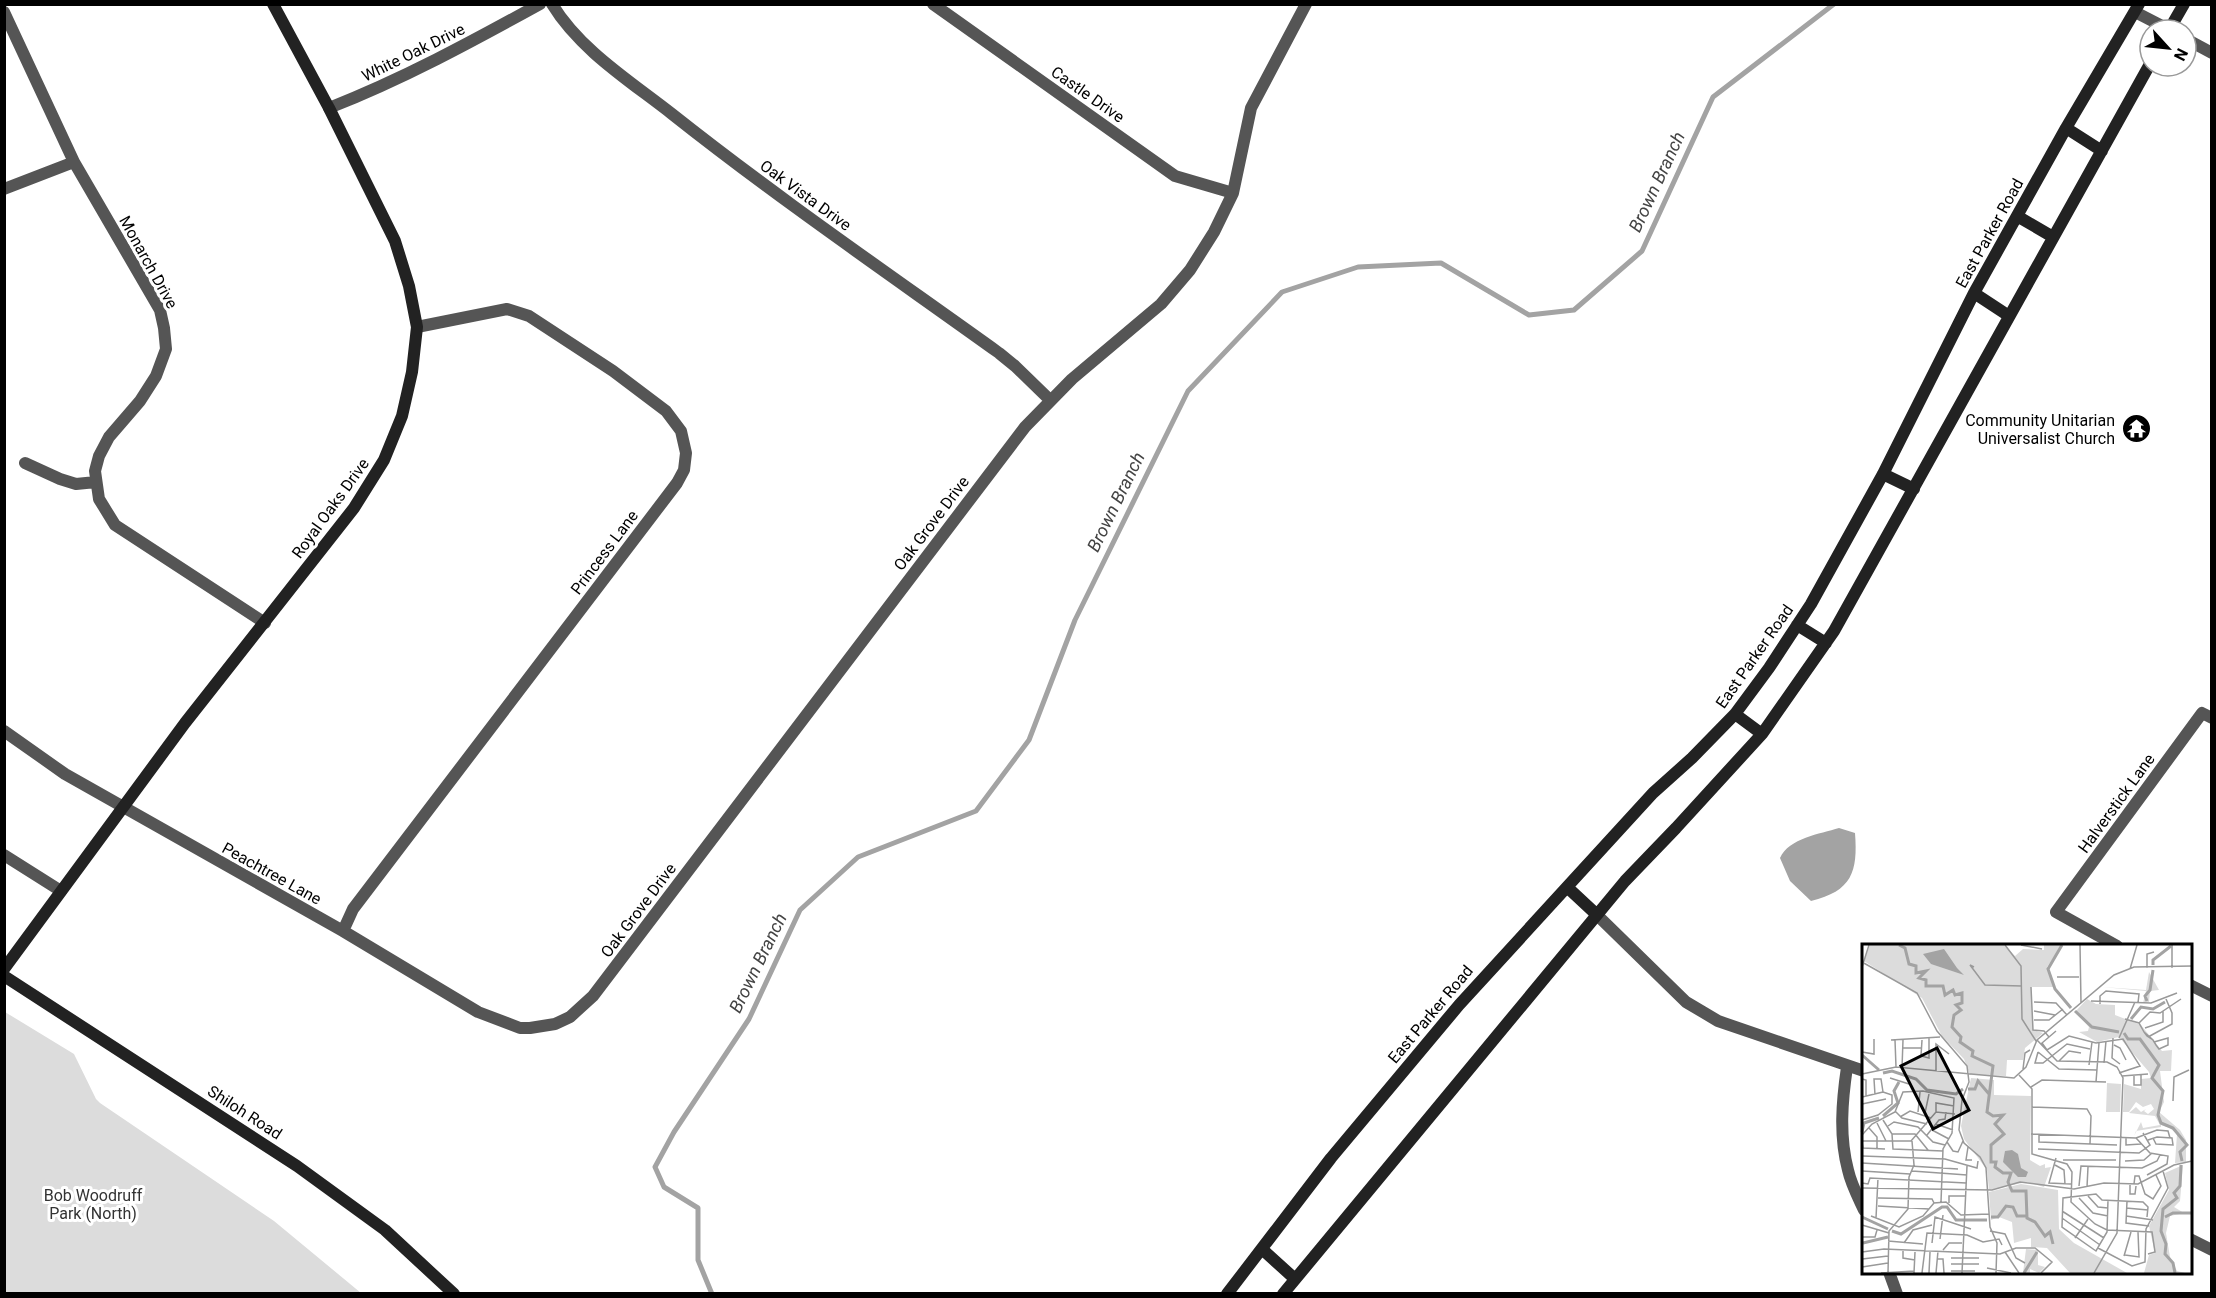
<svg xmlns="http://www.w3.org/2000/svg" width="2216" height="1298" font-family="Roboto,sans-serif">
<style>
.green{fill:#dcdcdc}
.water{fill:#a3a3a3}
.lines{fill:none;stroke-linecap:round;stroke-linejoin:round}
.stream{stroke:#a3a3a3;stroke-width:5}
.street{stroke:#555;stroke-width:12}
.secondary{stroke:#222;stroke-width:12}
.labels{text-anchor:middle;stroke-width:6;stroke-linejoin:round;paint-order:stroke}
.street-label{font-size:16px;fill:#000;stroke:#fff}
.poi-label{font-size:16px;fill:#000;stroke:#fff;text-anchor:end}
.park-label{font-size:16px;fill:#333;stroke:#fff}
.water-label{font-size:18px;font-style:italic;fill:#444;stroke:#fff}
.inset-river{fill:none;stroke:#a3a3a3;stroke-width:3}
.inset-road{fill:none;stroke:#999;stroke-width:1.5}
.view{fill:#000;fill-opacity:0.15;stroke:#000;stroke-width:3}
.inset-edge{fill:none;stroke:#000;stroke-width:3}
</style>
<rect width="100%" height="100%" fill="#fff"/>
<path class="green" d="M 5,1012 L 74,1054 L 96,1099 L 100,1103 L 274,1221 L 361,1293 L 5,1293 Z"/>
<path class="water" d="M 1839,828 L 1855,833 C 1858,872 1852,891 1811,901 L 1790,881 L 1780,858 C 1789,838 1820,834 1839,828 Z"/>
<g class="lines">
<path class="stream" d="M 712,1294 L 698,1260 L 698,1208 L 664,1187 L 655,1167 L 674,1132 L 749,1019 L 800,910 L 858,857 L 976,811 L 1029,740 L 1075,620 L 1188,391 L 1282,292 L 1358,267 L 1441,263 L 1529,315 L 1574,310 L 1642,251 L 1713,97 L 1834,4"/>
<path class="street" d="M 552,4 C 580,50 630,81 672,114 C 778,198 889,274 999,353 L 1015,366 L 1050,400
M 933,4 L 1175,176 L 1233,193
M 4,12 L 74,162 L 160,310 L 164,328 L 166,349 L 156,376 L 140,401 L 109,437 L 99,456 L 95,471 L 99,499 L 115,525 L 265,623
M 2135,12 L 2170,30
M 2186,39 L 2212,53
M 329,108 C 403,79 471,42 540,4
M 4,189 L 74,162
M 25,463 L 60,479 L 76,484 L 96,482
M 4,731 L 65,774 L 343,931 L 478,1012 L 520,1028 L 530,1028 L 555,1024 L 570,1017 L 593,996 L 1025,427 L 1072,379 L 1161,304 L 1190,270 L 1214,232 L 1233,193 L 1251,108 L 1306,4
M 4,855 L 61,891
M 1596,914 L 1686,1002 L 1718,1021 L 1864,1071
M 343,931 L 353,909 L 677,483 L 684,470 L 686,453 L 681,431 L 666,411 L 613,371 L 529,316 L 507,309 L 417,327
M 2117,946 L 2056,912 L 2202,713 L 2212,718
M 2190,985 L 2212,996
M 1847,1067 C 1842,1101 1839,1136 1848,1170 C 1851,1184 1858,1197 1864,1210
M 2190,1239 L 2212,1250
M 1889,1272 L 1897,1294"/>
<path class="secondary" d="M 2169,30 L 2184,4
M 2066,128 L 2102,151
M 2017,216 L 2053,237
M 1974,293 L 2009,316
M 1883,474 L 1914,489
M 1797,625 L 1826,643
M 1735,714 L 1762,734
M 1567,887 L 1596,914
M 4,969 L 185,723 L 354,508 L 384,460 L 402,416 L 412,372 L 417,327 L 409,286 L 395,241 L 329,108 L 273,4
M 4,976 L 297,1166 L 385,1230 L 454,1294
M 1262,1249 L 1295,1279
M 1227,1294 L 1331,1158 L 1459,1005 L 1653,793 L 1692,758 L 1735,714 L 1769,668 L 1811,604 L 1883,474 L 1974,293 L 2066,128 L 2139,4
M 1283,1294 L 1625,881 L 1676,828 L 1762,734 L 1834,631 L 2150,64"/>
</g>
<defs>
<symbol id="temple-disc" viewBox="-11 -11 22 22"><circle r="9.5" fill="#000" stroke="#fff"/><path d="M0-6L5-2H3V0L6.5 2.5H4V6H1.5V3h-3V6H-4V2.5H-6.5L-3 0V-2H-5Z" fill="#fff"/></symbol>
</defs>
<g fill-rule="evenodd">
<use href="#temple-disc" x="2120" y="412" width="33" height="33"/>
</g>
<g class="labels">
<g class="street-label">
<text transform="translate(413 52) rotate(-26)" y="6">White Oak Drive</text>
<text transform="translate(1088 94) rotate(35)" y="6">Castle Drive</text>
<text transform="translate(806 195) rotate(36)" y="6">Oak Vista Drive</text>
<text transform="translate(1989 233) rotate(-61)" y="6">East Parker Road</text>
<text transform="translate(149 262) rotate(61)" y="6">Monarch Drive</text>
<text transform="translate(330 508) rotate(-54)" y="6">Royal Oaks Drive</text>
<text transform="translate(931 523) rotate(-53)" y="6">Oak Grove Drive</text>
<text transform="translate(604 552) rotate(-53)" y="6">Princess Lane</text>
<text transform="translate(1754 656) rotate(-55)" y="6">East Parker Road</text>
<text transform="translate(2116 803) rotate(-54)" y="6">Halverstick Lane</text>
<text transform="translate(272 873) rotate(29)" y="6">Peachtree Lane</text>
<text transform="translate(638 910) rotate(-53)" y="6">Oak Grove Drive</text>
<text transform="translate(1430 1014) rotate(-50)" y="6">East Parker Road</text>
<text transform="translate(245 1112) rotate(33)" y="6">Shiloh Road</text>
</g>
<g class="poi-label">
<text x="2115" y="426">Community Unitarian<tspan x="2115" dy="18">Universalist Church</tspan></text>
</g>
<g class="park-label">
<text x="93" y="1201">Bob Woodruff<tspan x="93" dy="18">Park (North)</tspan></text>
</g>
<g class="water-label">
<text transform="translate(1657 182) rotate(-65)" y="6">Brown Branch</text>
<text transform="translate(1116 502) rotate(-64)" y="6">Brown Branch</text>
<text transform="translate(758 963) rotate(-64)" y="6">Brown Branch</text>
</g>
</g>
<g transform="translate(1862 944)">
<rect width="330" height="330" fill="#fff"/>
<path d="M 8,1 L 142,1 L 153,12 L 161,5 L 182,6 L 182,1 L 200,1 L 185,23 L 192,43 L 169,43 L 171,86 L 181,89 L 163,104 L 161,116 L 145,116 L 144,132 L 108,131 L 102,115 L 80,92 L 60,54 L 2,17 ZM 287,28 L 297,46 L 288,47 L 287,58 L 281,59 L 284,47 L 240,43 L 284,46 ZM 225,55 L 234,60 L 253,61 L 253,71 L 279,81 L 300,107 L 310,106 L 309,127 L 298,127 L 302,158 L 297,168 L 318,186 L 324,196 L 324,218 L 313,219 L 315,190 L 308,184 L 299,181 L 299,183 L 274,187 L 272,192 L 279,178 L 281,184 L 298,181 L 293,172 L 267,169 L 274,163 L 279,168 L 284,165 L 282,167 L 286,170 L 292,165 L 289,160 L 281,163 L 274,158 L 267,168 L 261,168 L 262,140 L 279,145 L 279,135 L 289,134 L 287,128 L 257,93 L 235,98 L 217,88 L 226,87 L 227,83 L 213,68 ZM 109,134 L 132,136 L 132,151 L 169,152 L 168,216 L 178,222 L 183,220 L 183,224 L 189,223 L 182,243 L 165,238 L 127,246 L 125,226 L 102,195 L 99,182 ZM 245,139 L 259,140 L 258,168 L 244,168 ZM 321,221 L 318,257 L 312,263 L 322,269 L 308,272 L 304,289 L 308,313 L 315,327 L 323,329 L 282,329 L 287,311 L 293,309 L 287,282 L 307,246 L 303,229 ZM 159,240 L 196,246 L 197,285 L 212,299 L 265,329 L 208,329 L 185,304 L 169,303 L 169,294 L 152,299 L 150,278 L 137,273 L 129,276 L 127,248 ZM 164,305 L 176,306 L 176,321 L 183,323 L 177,329 L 168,325 L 168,329 L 161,329 Z" fill="#dcdcdc"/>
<path d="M 82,5 L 95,24 L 102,31 L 69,20 L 61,10 ZM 150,206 L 156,210 L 159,224 L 166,228 L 164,233 L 156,233 L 141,218 L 143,207 Z" fill="#a3a3a3"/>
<path class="inset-river" d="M 37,1 L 43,4 L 47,20 L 54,22 L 54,29 L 64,27 L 57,34 L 64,36 L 64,42 L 81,42 L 83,51 L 91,46 L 93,51 L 100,49 L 100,59 L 94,61 L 99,66 L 92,71 L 90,83 L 99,93 L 98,98 L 111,107 L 110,112 L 131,122 L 125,168 L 131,172 L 141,171 L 133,180 L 142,190 L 129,201 L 129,218 L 134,218 L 133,223 L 141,229 L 149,229 L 146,238 L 150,247 L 164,247 L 165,274 L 173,278 L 183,292 L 188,288 L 191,300M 200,1 L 186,25 L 193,45 L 209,64M 291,21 L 291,16 L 309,2M 285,57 L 283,52 L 288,46 L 291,26M 213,67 L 230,83 L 257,88M 269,75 L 279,63 L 291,65 L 303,58M 262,89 L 266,95 L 278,95 L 297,121 L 290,134 L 301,147 L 296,171 L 299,179 L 311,184 L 325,201 L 318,208 L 320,217M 0,111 L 17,126M 21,129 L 30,127 L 54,135 L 65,146 L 94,150 L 101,145M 106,145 L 113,145 L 116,137 L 127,150M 21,172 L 36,159 L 32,147 L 37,138M 0,188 L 2,179 L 17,174M 0,273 L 26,285M 129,273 L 136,273 L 144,262 L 151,263 L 155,272 L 164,272M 303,273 L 311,269 L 330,269M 30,287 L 39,290 L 80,263 L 85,263 L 94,276 L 125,276M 1,299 L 26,293M 162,329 L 175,308M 313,329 L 311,319 L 303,310 L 304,300 L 299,287 L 301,265 L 315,254 L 312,249 L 318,242 L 319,221"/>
<path class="inset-road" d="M 143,1 L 159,22 L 160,75 L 174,97M 159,1 L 180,5M 218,1 L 219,59M 0,18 L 55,49 L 75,87 L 105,122 L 107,138 L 100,156 L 97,186 L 102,199 L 118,213 L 124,224 L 128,283 L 135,299 L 134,329M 0,23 L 7,1M 112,23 L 108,21 L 123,41 L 160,42M 285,24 L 285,10 L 292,8M 310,24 L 310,1M 268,25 L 275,1M 195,33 L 217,33M 169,43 L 171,86 L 182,87 L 187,93M 229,57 L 289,59 L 315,49M 172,58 L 194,59 L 205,71M 238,60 L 238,52 L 244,47 L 277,50 L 276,59M 172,67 L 193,71M 263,75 L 277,79 L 282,88M 172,76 L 187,76 L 201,65M 277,79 L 288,68 L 298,69 L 319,55M 283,84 L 301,78 L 301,67M 194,87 L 180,99 L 185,106 L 207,92 L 234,99 L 261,95 L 278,122 L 257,129M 286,93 L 310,80 L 310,69 L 304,55M 251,94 L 250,114 L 258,120M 257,94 L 273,58M 29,96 L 78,93M 33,96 L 34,123M 60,96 L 59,112 L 67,114 L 67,94M 175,96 L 195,117 L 245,118 L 255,123 L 261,134 L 255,289 L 232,329M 291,96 L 285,92 L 282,88 L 290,95 L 291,96 L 294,101 L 297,105 L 306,101 L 306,94 L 292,98M 252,101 L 258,104 L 264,116M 41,104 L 59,104M 0,108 L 12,110 L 12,95M 176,108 L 173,119 L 181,119 L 205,100 L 228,105M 176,108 L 197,125 L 235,126M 197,117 L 207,107 L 219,109M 242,119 L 244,97M 227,121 L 230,98M 40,124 L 41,96M 161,125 L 163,109 L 168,106M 74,127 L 74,100 L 87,110M 0,130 L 34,123 L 152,134 L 164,123 L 175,96 L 252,31 L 272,23 L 330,22M 157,131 L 170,145 L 170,210 L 205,220 L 210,228 L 209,258 L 233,280 L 245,286 L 290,288 L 293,308 L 286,310M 272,131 L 272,141 L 279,141 L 279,131M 260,132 L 286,130M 28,134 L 47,140M 0,135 L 4,136 L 4,153M 234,138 L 237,99M 169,143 L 180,136 L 244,138M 13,151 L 12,135 L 19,135 L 21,148M 0,153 L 21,148M 311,157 L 312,133 L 327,126M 0,160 L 24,155M 170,163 L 225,165 L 229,172 L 228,200M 33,167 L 40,174 L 65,180M 56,168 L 58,148M 74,168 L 74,159 L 92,162M 63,169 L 67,150M 38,173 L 48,167 L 69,174M 0,176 L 16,171 L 30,160 L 30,151 L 21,148M 21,176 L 30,190 L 31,205 L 81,207M 15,179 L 24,197M 74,180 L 91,186M 26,182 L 32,178 L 56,183 L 71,198 L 83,201M 7,184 L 15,193 L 15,205M 70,186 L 87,195M 30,190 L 53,190 L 66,206M 169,190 L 274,194 L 288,209 L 306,212 L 305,220 L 285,231M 177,190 L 177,198 L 255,201M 0,191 L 10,180 L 33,168 L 41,148 L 61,147 L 92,154 L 90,189 L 81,205 L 79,258M 65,191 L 77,176 L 83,175 L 84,168M 264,193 L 264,201 L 279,200M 274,194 L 295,186 L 306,187 L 308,194M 286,196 L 295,193 L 310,194 L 311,201 L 294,200 L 291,194M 0,197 L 49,197 L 74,168 L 93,170M 0,198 L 1,204 L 23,205M 85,198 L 91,207 L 96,208 L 101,197M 106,203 L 104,216 L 110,216M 176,205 L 277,209 L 288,201 L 281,189M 0,212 L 83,215 L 115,224 L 116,217M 194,214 L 187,239 L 209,240M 201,216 L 254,216M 263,217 L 282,216 L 290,209M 0,219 L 96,225M 193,221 L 202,226 L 203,240M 0,227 L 48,230M 50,227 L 105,231M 0,239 L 6,240 L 8,234 L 104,239M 272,240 L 273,232 L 277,232 L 283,250 L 291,255 L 299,242 L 294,231M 268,241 L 268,250 L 273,250 L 274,242M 217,242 L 219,222 L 280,224 L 295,217 L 298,211M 225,243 L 226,223M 0,244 L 130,246 L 158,238 L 212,245 L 242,239 L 276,240 L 312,221 L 330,217M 226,252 L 236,263 L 246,264M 16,254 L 70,255 L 72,259M 217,254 L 231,269 L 246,272M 246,256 L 245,288 L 234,307 L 200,283 L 201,254 L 234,250 L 240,256 L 281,258 L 286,263 L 285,273M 265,257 L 264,279 L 287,282M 87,259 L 87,252 L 104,252M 16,262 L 67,265M 264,264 L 286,266M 200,267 L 242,294M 9,272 L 37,283 L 61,272 L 72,259 L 84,258 L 99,271 L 127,270M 264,272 L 291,276M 14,274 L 16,234M 200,274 L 238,301M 0,281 L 27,289M 128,287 L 143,290 L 154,314 L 163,319M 0,293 L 13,293 L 15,286M 213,294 L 226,275M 78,295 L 81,271M 26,297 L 61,300M 42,299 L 51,286 L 70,281M 70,299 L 73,273 L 109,285M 236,304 L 270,322 L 283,318 L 284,285 L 306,244 L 301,227M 81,306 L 87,299 L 100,299M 41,307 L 41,314 L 53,316M 0,308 L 22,305 L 138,310 L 154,304 L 173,304 L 190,318 L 179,329M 143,308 L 157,329M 263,311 L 277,313 L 276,288M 262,312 L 269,288M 89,314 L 117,314M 0,315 L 26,312M 75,315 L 81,315 L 82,329M 89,320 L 117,320M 0,323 L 26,319M 125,324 L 149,329M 89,327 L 113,327M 19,329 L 52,327M 26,329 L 27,287 L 46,265 L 47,233 L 52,221 L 50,197M 52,329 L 53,308M 60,329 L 65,289 L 105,291 L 121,298 L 137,295 L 140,301M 67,329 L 68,308M 74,329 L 76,307M 100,329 L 105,222"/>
<path class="view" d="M 75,104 L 107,166 L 71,185 L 39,122 Z"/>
<rect width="330" height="330" class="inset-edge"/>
</g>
<rect width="2216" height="1298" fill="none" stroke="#000000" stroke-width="12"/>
<g transform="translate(2168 48) rotate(117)"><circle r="28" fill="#ffffff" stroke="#999999" stroke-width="1.5"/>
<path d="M0-4.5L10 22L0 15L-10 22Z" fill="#000000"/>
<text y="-9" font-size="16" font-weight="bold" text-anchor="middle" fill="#000000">N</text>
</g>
</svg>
